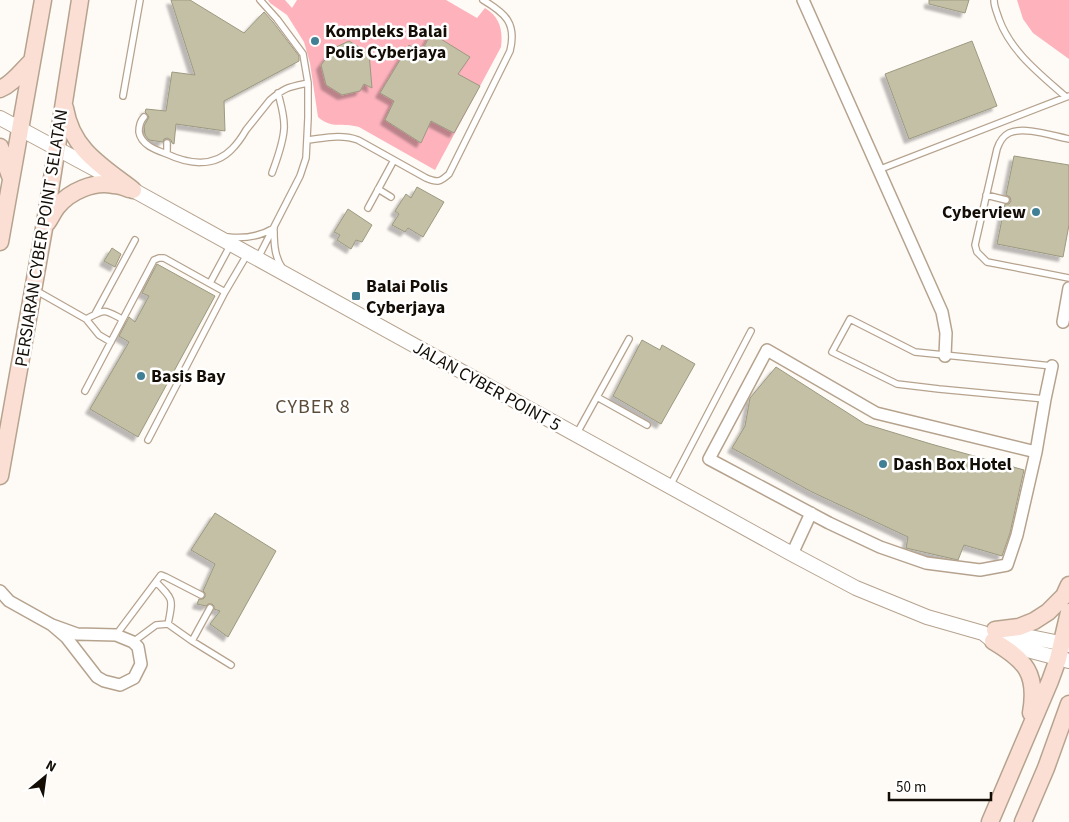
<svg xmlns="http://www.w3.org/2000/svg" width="1069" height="822" font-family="'Source Sans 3',sans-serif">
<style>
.green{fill:#fdb2bc}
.building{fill:#c3c0a5;stroke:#9c9980;filter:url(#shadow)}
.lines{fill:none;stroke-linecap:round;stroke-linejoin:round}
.service-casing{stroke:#b6a38e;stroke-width:8}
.minor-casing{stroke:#b6a38e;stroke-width:14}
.tertiary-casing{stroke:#b6a38e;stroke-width:16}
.secondary-casing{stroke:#b6a38e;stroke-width:19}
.service{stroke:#fff;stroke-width:5.5}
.minor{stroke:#fff;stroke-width:11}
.tertiary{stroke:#fff;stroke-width:14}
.secondary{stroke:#fbdfd4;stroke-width:16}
.poi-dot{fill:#417f95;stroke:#fff;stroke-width:2}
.labels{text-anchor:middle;stroke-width:5;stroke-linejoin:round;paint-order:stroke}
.poi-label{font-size:18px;font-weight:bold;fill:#130d06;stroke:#fff;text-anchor:start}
.street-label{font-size:18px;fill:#130d06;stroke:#fff}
.quarter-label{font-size:20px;letter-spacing:1px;fill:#5c4c39;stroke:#fff}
</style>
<defs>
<filter id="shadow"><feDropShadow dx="-4.5" dy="4.5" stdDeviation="1" flood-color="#0004"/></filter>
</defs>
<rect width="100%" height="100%" fill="#fefaf6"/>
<path class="green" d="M 268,0 L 285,0 L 292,8 L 297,0 L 446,0 L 477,18 L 485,8 C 500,17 503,30 501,47 L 435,170 L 359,127 C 342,122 333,130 318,117 L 310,63 L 304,42 L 287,15 L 270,3 Z
M 1017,0 L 1069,0 L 1069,59 L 1033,33 L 1023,19 Z"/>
<path class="building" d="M 171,0 L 190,0 L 244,33 L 264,12 L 273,22 L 299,56 L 299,61 L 224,101 L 225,131 L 176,124 L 174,144 L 172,143 L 171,140 L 167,138 L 164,139 L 163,142 L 149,140 L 145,135 L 144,126 L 149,117 L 147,114 L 145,112 L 146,109 L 166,111 L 172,72 L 195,75 Z
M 929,0 L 969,0 L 965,13 L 929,4 Z
M 431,33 L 470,57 L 458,74 L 480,86 L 454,133 L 431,121 L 421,143 L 385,120 L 394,101 L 380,93 L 409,45 L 421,53 Z
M 349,41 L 369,53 L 372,88 L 364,84 L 360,91 L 342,95 L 326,85 L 321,65 L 334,48 Z
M 972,41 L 997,106 L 909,139 L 885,74 Z
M 1014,156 L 1069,165 L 1069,225 L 1063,257 L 997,244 L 1005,204 L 1009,204 L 1011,201 L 1010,197 L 1006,195 Z
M 417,187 L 444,202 L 423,237 L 408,228 L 405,232 L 392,225 L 399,214 L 395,211 L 406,194 L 411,198 Z
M 348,209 L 372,225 L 362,242 L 356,240 L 351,249 L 337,240 L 340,235 L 334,232 Z
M 112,248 L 121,254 L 115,267 L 104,261 Z
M 157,264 L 215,296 L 138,437 L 90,409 L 129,342 L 119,336 L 129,317 L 135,322 L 149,296 L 142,293 Z
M 642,340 L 660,350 L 662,345 L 695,364 L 661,424 L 613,396 Z
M 776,367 L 865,424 L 931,444 L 1024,470 L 1010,533 L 1002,556 L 964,545 L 958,560 L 906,548 L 908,537 L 812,492 L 732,448 L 745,426 L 750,398 Z
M 215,513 L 276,551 L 228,637 L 210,624 L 220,611 L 214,609 L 214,606 L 212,604 L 208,604 L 206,606 L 197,604 L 199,599 L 203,599 L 205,597 L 205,593 L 203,591 L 215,564 L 191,550 Z"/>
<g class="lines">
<defs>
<path id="service" d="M 994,0 C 994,7 997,12 999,19 C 1011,52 1040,74 1066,97
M 123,96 L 140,0
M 144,117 C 140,121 139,126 139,132 C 141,145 156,150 167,154 L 167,143
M 1069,139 C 1053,136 1024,126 1009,133 C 1003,136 999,143 997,149 L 975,245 L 977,252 L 987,262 L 1069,278
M 308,140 C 325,138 341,134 358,140 L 426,178 C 438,183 440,182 449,174 L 510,51 C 517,23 505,13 483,0
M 167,154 C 188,164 214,168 232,149 C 237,144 242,137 246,130 C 254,120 262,110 270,100 C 285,87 289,87 308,83
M 878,170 L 1069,96
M 272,173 C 277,159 283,144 284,129 C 285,117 281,105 278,93
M 378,189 L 391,197
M 986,195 L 1006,200
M 368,208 L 394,160
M 274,231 C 274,245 275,258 283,269
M 228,237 C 245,239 259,237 274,228
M 258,258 L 300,176 L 306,158 L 308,118 L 308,83 L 303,54 L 277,19 L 260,0
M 210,283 L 231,244
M 35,290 L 86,319 L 99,335 L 111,342
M 95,314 L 135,240
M 86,319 C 106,309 103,309 122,319
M 85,391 L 154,260 L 159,258 L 164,258 L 225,292
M 597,397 L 647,425
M 1045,399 L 939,389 L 897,384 L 832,352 L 850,319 L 915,352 L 1052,366
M 576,435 L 629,339
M 148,440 L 225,292 L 248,253
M 670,486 L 751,331
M 156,582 C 174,600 173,599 168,624
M 116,635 L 161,575 L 166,577 L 201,595
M 192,641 L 210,608
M 133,642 L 156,625 L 168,624 L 192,641 L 231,665"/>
<path id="minor" d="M 803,0 L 942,312 L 946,333 L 945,356
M 1063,322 L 1069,288
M 1036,452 L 876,413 L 767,350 L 709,459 L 829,523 L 880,547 L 926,563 L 980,570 L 1007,565 L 1017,535 L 1036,452 L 1045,399 L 1052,366
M 792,554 L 811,513
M 0,591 L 9,601 L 52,625 L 66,637 L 97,677 L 104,681 L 120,685 L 134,678 L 141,664 L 138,647 L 133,642 L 116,635 L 77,634 L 52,625"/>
<path id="tertiary" d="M 0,118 L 106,175
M 124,185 L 792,554 L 856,588 L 927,617 L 983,633 L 993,641 L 1069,661
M 1001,631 L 1069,645"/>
<path id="secondary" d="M 0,89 C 13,84 22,70 32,61
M 65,108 C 72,150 102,166 133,190
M 0,147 L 10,176
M 47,223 C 51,218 53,212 57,207 C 70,191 94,181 113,185 C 119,185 124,187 129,189
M 0,242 L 43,0
M 0,476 L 45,223 L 80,0
M 995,630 L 1019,627 L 1034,621 L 1048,612 L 1064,596 L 1069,585
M 993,641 C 1025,660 1038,673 1031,713
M 990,822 L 1050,681 L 1058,659 L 1069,612
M 1023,822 L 1046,768 L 1069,704"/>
</defs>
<use href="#service" class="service-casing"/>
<use href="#minor" class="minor-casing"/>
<use href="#tertiary" class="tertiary-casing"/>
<use href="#secondary" class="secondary-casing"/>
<use href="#service" class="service"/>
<use href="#minor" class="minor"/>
<use href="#tertiary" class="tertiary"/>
<use href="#secondary" class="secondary"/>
</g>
<g class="poi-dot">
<circle cx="315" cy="41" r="5"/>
<circle cx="1036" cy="212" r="5"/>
<rect x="351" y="291" width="10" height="10" rx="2.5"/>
<circle cx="141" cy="376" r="5"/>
<circle cx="883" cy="464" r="5"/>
</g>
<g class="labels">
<g class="poi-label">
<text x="325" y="37">Kompleks Balai<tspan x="325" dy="21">Polis Cyberjaya</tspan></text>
<text x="1026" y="218" text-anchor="end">Cyberview</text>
<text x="366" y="292">Balai Polis<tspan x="366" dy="21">Cyberjaya</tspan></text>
<text x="151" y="382">Basis Bay</text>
<text x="893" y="470">Dash Box Hotel</text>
</g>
<g class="street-label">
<text transform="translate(41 238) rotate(-81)" y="6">PERSIARAN CYBER POINT SELATAN</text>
<text transform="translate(487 386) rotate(29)" y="6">JALAN CYBER POINT 5</text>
</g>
<g class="quarter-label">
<text x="313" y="413">CYBER 8</text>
</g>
</g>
<g transform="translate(45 777) rotate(29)" stroke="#ffffff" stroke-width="4" paint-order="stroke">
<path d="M0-4L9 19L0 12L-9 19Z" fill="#130d06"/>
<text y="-8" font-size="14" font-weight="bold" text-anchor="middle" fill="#130d06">N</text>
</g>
<path d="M889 792v8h102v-8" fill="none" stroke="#130d06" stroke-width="2.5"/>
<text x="896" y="792" font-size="15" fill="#130d06" stroke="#ffffff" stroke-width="4" paint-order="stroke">50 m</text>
</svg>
